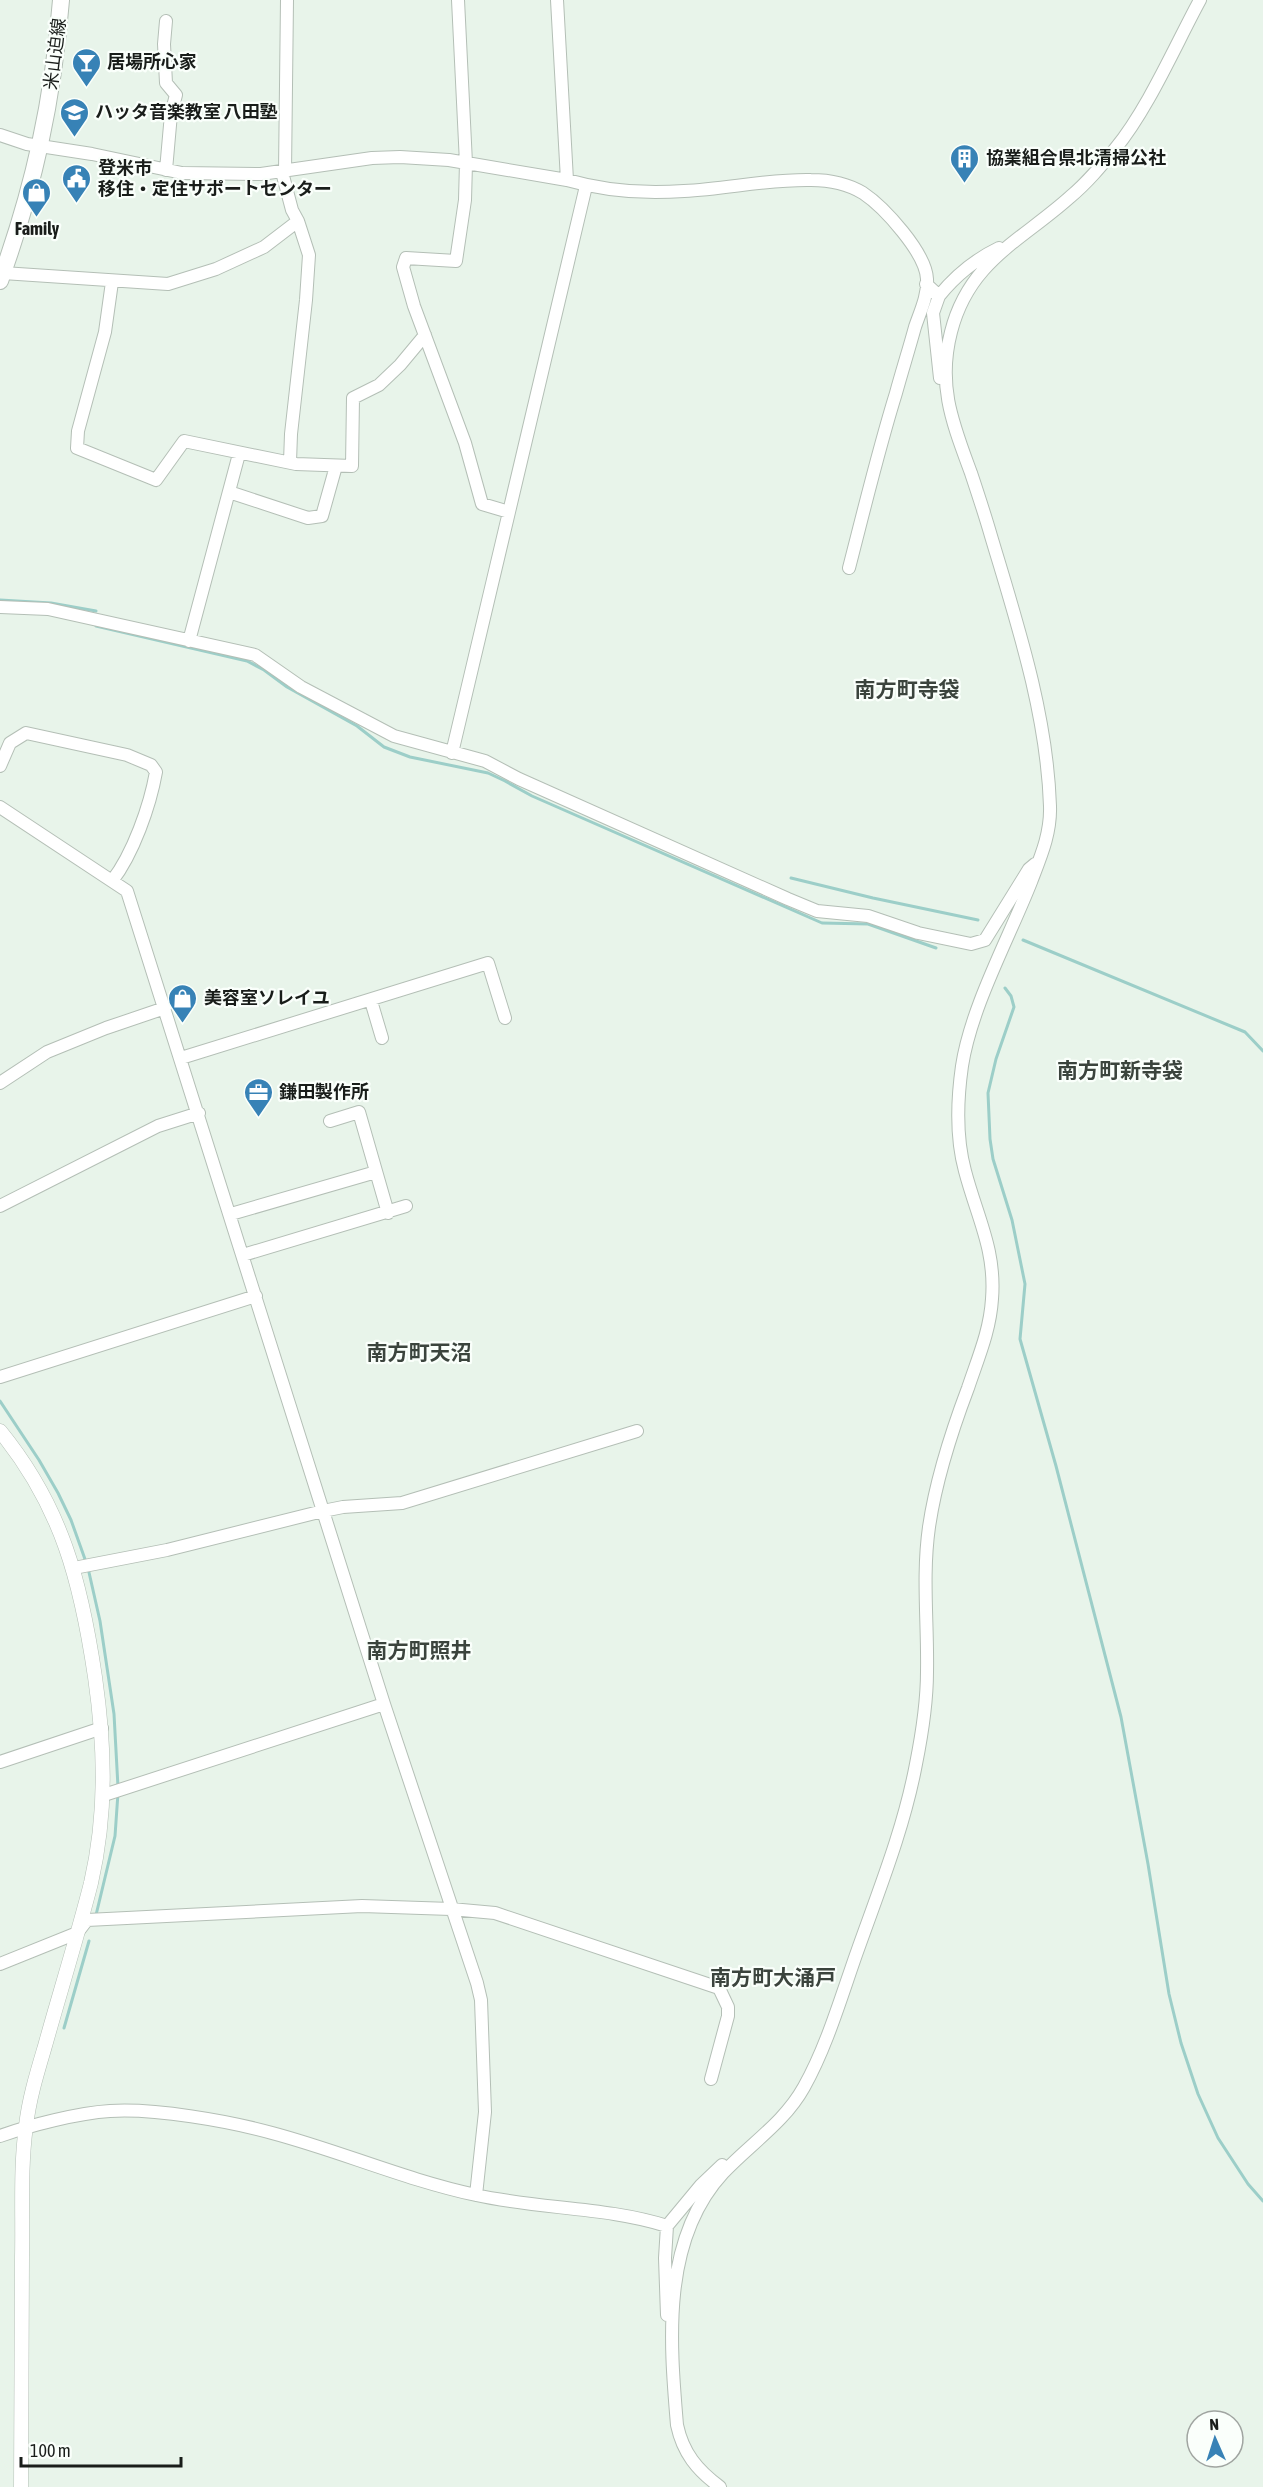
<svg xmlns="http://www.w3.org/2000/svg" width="1263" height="2487" font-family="'Asap Condensed','Noto Sans JP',sans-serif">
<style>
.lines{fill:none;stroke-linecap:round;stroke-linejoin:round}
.stream{stroke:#9ccec8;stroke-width:3}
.minor-casing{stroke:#b4bfb6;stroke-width:14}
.tertiary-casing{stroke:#b4bfb6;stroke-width:15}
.secondary-casing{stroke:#b4bfb6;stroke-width:18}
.minor{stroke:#fff;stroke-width:12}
.tertiary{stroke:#fff;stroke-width:14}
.secondary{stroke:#fff;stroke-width:16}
.labels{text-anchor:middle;stroke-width:4.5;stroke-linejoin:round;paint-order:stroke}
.street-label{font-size:18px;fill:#191d1a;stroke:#fafffb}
.poi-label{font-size:18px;font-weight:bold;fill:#191d1a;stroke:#fafffb;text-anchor:start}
.quarter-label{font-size:21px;font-weight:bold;fill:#3b443d;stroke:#fafffb}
</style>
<rect width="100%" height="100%" fill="#e8f4ea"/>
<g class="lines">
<path class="stream" d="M 0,600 L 51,603 L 96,611
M 96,626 L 247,661 L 264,670 L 287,687 L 357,726 L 384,747 L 410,757 L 488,773 L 505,781 L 532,796 L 822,923 L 868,924 L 936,948
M 791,878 L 873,898 L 978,920
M 1023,940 L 1245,1032 L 1263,1051
M 1005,988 L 1011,996 L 1014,1007 L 996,1059 L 988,1093 L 990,1139 L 993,1159 L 1012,1220 L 1025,1284 L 1020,1339 L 1056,1466 L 1121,1717 L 1148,1864 L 1169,1994 L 1181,2043 L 1198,2094 L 1218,2138 L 1248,2184 L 1263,2201
M 0,1401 L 39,1460 L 58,1493 L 71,1520 L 86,1562
M 88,1568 L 100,1621 L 114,1714 L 118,1787
M 96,1915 L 115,1836 L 118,1793
M 64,2028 L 89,1941"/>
<defs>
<path id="minor" d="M 557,0 L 567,180
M 166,21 L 164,44 L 166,83 L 176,95 L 171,114 L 166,170
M 0,135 L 27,144 L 92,154 L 182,173 L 261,174 L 372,158 L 400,157 L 449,160 L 567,180 C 605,191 645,194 684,191 C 727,189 768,179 811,180 C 829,180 848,184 863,193 C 884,207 926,253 927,279 C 928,296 920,312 915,327 C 909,349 902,371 896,393 C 878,451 864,510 849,568
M 285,172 L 287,0
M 3,273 L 168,284 L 216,269 L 264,247 L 298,221 L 292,210 L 282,172
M 112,282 L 105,332 L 78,431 L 77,448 L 156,480 L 184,441 L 296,464 L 352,466 L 353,398 L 379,385 L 400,365 L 425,335
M 926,284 L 939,296 L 933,313 L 940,378
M 939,296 C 956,275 974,260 999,248
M 290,462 L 291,434 L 306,300 L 309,255 L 298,221
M 229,492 L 308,518 L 322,516 L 336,466
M 509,512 L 586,186
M 0,607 L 48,609 L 255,655 L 301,687 L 394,736 L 485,761 L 519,779 L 788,899 L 817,911 L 868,916 L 918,933 L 971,944 L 985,940 L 1029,869 L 1035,864
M 189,641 L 239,454
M 452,753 L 509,512 L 482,504 L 465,443 L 414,306 L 403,267 L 406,258 L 456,261 L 465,200 L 466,163 L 458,0
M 0,766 L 10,743 L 26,733 L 127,755 L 151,765 L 156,772 C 150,806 133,854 112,881
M 0,807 L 127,891 L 384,1704 L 477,1983 L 481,2000 L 485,2112 L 476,2195
M 371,1001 L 382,1038
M 181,1058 L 488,963 L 505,1018
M 0,1083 L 47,1052 L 106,1028 L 165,1008
M 330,1121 L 359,1112 L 388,1213
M 0,1206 L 158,1126 L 199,1113
M 231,1214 L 376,1172
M 243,1255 L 406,1206
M 0,1377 L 256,1296
M 74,1568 L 167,1550 L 323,1511 L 343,1507 L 402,1503 L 637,1431
M 0,1762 L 102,1728
M 104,1795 L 384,1704
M 0,1964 L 77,1933 L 87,1920 L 362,1906 L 451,1909 L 495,1913 L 719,1988 L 728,2007 L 728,2016 L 711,2079
M 0,2136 C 31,2125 78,2113 110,2111 C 154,2108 229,2121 272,2133 C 340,2151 406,2180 476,2195 C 538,2209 608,2207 667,2226 L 701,2185 L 722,2165
M 667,2315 L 665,2258 L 667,2226
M 720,2487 C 697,2470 683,2453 677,2425 C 670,2342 661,2240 723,2173 C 750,2144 784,2123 804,2087 C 827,2046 841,1997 857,1952 C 879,1890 904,1828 916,1764 C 922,1734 927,1703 927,1672 C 928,1624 922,1576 929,1527 C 936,1479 951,1433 968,1388 C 978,1358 990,1331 992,1299 C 996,1250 977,1217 965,1171 C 956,1138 957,1101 962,1066 C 971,1007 1009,938 1031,882 C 1041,856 1051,833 1050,806 C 1047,714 1017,623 991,536 C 985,515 978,494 971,473 C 953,424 937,386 951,332 C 969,261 1021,241 1070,197 C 1087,183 1101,166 1115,149 C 1148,109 1175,46 1200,0"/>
<path id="tertiary" d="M 0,1431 C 62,1507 81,1582 95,1677 C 105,1747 107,1813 91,1883 C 77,1938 60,1992 45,2046 C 37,2073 29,2099 26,2126 C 20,2169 23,2214 22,2257 C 22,2334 21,2410 21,2487"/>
<path id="secondary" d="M 0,281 C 34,187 53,100 61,0"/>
</defs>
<use href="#minor" class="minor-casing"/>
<use href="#tertiary" class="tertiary-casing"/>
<use href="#secondary" class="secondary-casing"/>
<use href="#minor" class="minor"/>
<use href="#tertiary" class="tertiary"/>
<use href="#secondary" class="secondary"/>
</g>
<defs>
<symbol id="bar-pin" viewBox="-11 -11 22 30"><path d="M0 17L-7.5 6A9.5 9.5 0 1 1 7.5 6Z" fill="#3782b6" stroke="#fafffb"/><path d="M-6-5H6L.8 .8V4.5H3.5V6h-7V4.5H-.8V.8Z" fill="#fff"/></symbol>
<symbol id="school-pin" viewBox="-11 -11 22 30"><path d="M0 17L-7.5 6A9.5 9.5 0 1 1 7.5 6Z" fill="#3782b6" stroke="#fafffb"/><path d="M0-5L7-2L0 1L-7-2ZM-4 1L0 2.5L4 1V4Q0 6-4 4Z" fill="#fff"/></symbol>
<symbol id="building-pin" viewBox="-11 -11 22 30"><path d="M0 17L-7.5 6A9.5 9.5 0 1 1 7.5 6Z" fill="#3782b6" stroke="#fafffb"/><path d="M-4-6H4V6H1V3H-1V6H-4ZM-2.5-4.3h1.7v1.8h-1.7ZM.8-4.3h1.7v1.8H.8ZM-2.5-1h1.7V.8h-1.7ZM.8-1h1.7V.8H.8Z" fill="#fff"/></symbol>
<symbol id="civic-pin" viewBox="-11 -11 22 30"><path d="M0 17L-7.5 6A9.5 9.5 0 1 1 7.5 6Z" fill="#3782b6" stroke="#fafffb"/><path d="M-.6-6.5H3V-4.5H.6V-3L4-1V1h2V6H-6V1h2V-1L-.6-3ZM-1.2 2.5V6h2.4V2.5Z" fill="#fff"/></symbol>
<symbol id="shop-pin" viewBox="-11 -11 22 30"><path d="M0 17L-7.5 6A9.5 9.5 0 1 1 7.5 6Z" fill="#3782b6" stroke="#fafffb"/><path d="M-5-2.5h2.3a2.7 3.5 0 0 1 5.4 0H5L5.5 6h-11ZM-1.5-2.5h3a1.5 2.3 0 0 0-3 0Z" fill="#fff"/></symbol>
<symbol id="office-pin" viewBox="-11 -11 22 30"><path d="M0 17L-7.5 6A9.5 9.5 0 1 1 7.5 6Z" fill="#3782b6" stroke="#fafffb"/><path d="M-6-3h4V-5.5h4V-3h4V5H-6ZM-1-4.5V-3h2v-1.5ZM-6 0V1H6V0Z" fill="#fff"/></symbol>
</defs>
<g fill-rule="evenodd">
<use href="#bar-pin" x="70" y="46" width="33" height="45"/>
<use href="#school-pin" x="58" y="96" width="33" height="45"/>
<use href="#building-pin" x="948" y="142" width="33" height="45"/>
<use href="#civic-pin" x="60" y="162" width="33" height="45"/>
<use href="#shop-pin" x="20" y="176" width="33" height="45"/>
<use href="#shop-pin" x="166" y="982" width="33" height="45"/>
<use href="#office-pin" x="242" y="1076" width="33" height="45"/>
</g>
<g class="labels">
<g class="street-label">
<text transform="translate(55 54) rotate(-83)" y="6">米山迫線</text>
</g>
<g class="poi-label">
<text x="107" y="68">居場所心家</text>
<text x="95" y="118">ハッタ音楽教室 八田塾</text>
<text x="986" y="164">協業組合県北清掃公社</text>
<text x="98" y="174">登米市<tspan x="98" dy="21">移住・定住サポートセンター</tspan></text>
<text x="37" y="235" text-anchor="middle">Family</text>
<text x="204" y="1004">美容室ソレイユ</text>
<text x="279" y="1098">鎌田製作所</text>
</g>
<g class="quarter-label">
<text x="907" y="697">南方町寺袋</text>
<text x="1120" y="1078">南方町新寺袋</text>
<text x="419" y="1360">南方町天沼</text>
<text x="419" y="1658">南方町照井</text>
<text x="773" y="1985">南方町大涌戸</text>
</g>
</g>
<g transform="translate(1215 2439) rotate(357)"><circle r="28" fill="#fafffb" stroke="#a0a5a1" stroke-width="1.5"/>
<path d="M0-4.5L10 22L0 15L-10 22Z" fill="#3782b6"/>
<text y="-9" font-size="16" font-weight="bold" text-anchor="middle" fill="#191d1a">N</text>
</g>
<path d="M21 2457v9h160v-9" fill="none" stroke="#191d1a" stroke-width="3"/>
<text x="30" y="2457" font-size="18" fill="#191d1a" stroke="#fafffb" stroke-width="4.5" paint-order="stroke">100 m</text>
</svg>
